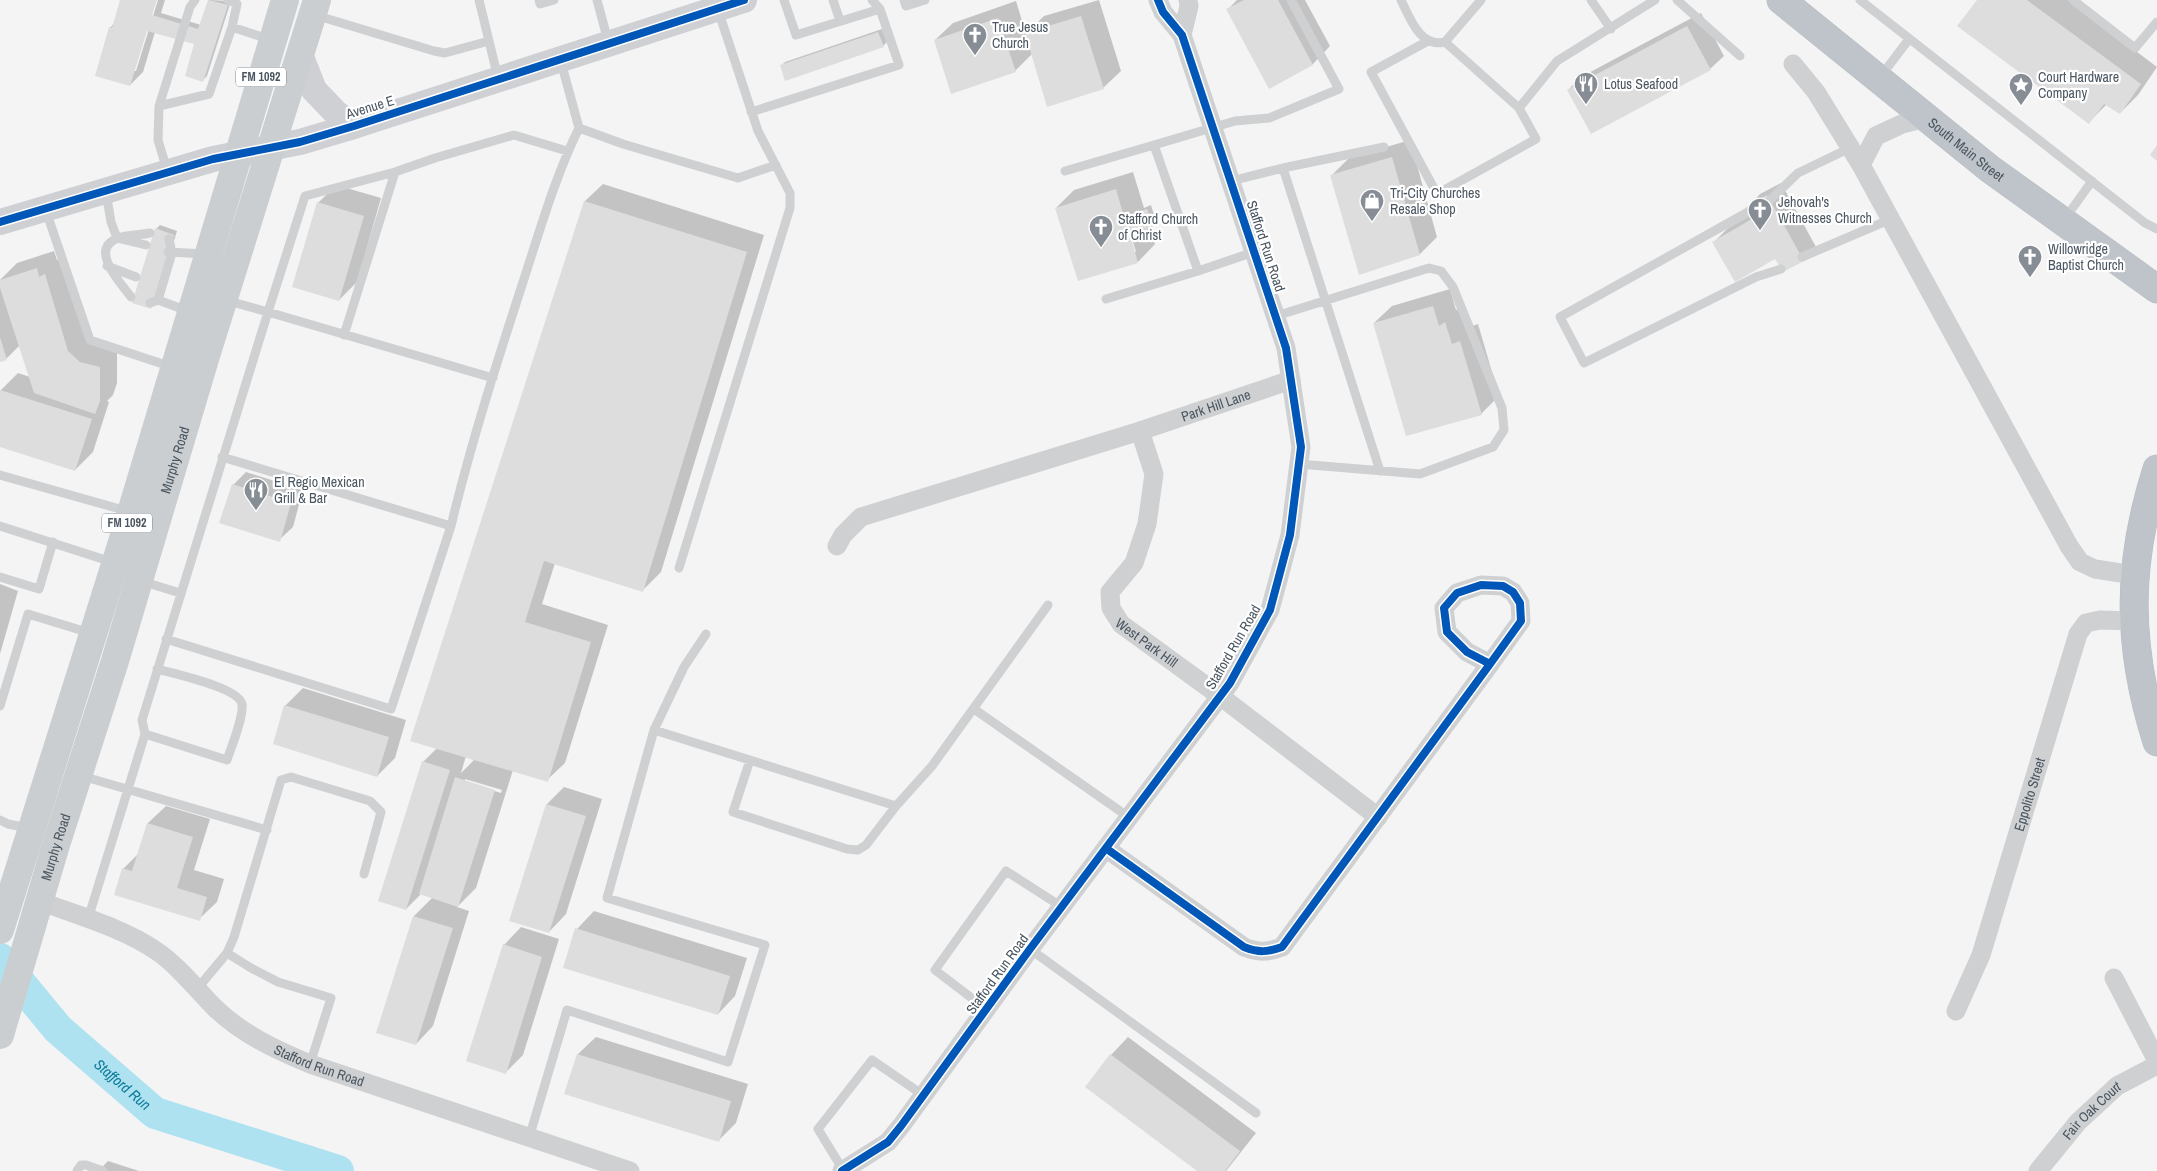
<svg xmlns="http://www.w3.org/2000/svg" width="2157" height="1171" font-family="'Archivo Narrow',sans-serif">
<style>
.shadow{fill:#0003;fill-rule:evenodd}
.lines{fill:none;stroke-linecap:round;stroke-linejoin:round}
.river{stroke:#aee2f0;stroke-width:32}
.building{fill:#ddddde}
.highway-casing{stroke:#b9bec3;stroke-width:29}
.lane{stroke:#ced0d2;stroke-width:9}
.street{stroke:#ced0d2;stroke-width:19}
.secondary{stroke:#ced0d4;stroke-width:26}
.primary{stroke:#caced1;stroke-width:28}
.highway{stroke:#bec4c9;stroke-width:28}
.cycleway-casing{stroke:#fff;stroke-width:11}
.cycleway{stroke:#0057b8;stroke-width:8}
.labels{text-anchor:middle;stroke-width:4.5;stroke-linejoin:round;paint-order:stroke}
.shield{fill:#fff;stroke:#808990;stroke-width:1}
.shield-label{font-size:12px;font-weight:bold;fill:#4a5661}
.poi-label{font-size:14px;fill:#4a5661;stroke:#fff;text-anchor:start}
.street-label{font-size:14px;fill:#4a5661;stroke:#fff}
.water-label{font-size:15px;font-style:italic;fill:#0c7c9b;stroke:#fff}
</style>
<rect width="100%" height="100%" fill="#f4f4f4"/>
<path class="shadow" d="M 122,0 L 155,0 L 134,71 L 136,71 L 158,0 L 165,0 L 161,13 L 201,25 L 209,0 L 231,1 L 207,76 L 203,80 L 195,43 L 155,32 L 143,72 L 130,85 L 110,28 L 114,23 Z
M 1099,0 L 1121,71 L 1103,88 L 1032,54 L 1015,71 L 935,40 L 953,23 L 1016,1 L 1026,34 L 1044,16 Z
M 1237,0 L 1305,0 L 1330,46 L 1313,64 L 1270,88 L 1228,9 Z
M 1978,0 L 2068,0 L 2157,67 L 2138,95 L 2120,113 L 2107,104 L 2089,122 Z
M 1701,13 L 1724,56 L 1710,69 L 1568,90 L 1581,77 Z
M 882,29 L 887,42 L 883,46 L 781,66 L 785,62 Z
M 1410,140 L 1437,237 L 1420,254 L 1360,273 L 1331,176 L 1349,158 Z
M 1133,172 L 1144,208 L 1151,205 L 1156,222 L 1150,227 L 1155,244 L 1138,262 L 1056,208 L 1074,190 ZM 1125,216 L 1136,252 L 1134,252 L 1123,217 Z
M 1781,183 L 1816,247 L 1803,260 L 1776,257 L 1714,242 L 1727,229 L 1751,215 L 1747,208 L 1760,194 Z
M 603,184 L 764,235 L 661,572 L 643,590 L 555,563 L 542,604 L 608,625 L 565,763 L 547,780 L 513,770 L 476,888 L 457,907 L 469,911 L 433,1026 L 416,1044 L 414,916 L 433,897 L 421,894 L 406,909 L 423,762 L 437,748 L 412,740 L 585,201 ZM 466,756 L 475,759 L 461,773 ZM 465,779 L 502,790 L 501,793 L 465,782 Z
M 336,185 L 381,198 L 357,282 L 339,300 L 318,203 Z
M 160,225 L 177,231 L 155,303 L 156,229 Z
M 54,251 L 57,260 L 62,257 L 86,333 L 117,350 L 117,383 L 113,395 L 107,401 L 109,402 L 93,452 L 75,470 L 0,446 L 0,391 L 18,373 L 30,377 L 20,345 L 7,358 L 0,361 L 0,280 L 17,263 Z
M 1450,289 L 1456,310 L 1463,306 L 1469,327 L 1478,324 L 1499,396 L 1481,414 L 1374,323 L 1392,306 Z
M 246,472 L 303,490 L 293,527 L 279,540 L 233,485 Z
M 0,584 L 18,591 L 0,654 Z
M 303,688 L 406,720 L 395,758 L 377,776 L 285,706 Z
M 564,787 L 602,799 L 566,914 L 549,932 L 547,804 Z
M 166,806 L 210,819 L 194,870 L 224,879 L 217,902 L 199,919 L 123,869 L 138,854 L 148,823 Z
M 594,911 L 747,958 L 735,996 L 718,1014 L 577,929 Z
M 521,927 L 559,939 L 523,1055 L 506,1072 L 504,945 Z
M 596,1037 L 748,1084 L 736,1123 L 718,1141 L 566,1094 L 578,1054 Z
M 1128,1037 L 1256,1133 L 1226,1171 L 1200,1171 L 1111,1055 Z
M 108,1161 L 139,1171 L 98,1171 Z"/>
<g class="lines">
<path class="river" id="s1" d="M 0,959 L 58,1029 L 155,1113 L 338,1171"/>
</g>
<path class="building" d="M 120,0 L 157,0 L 152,15 L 198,29 L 208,0 L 228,5 L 203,82 L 185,76 L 194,44 L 147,31 L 130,86 L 95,76 L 109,27 L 112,28 Z
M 1244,0 L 1278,0 L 1313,65 L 1269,89 L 1226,9 Z
M 1977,0 L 2027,0 L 2141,84 L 2120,114 L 2104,104 L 2089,124 L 1957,26 Z
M 1081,16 L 1104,89 L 1047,107 L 1025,33 Z
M 998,18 L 1016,72 L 951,94 L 934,40 Z
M 1687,26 L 1711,70 L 1591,134 L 1567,90 Z
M 878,32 L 884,47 L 785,81 L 780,65 Z
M 2157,145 L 2157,161 L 2150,155 Z
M 1392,157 L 1420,255 L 1359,275 L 1330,175 Z
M 1116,189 L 1124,217 L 1147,209 L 1153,227 L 1130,234 L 1138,263 L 1078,281 L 1055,208 Z
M 1767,195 L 1804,261 L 1783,272 L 1775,259 L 1735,282 L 1712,242 L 1752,219 L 1746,207 Z
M 584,201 L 747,252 L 643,592 L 544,561 L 525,622 L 591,642 L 548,782 L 410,741 Z
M 317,202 L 364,216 L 339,301 L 292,287 Z
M 155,228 L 174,235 L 151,309 L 132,303 Z
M 37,268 L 39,277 L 45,274 L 68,351 L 80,362 L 100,367 L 100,401 L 95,414 L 34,393 L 0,288 L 0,280 Z
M 1433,306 L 1439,326 L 1445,322 L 1452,344 L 1460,341 L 1482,415 L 1406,436 L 1373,323 Z
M 0,337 L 7,360 L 0,362 Z
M 0,390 L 92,419 L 75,471 L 0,447 Z
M 232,484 L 291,503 L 280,542 L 219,523 Z
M 284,705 L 389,737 L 377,777 L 273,744 Z
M 422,761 L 450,770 L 406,910 L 378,901 Z
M 455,777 L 495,790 L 458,907 L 419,894 Z
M 546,804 L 586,816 L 549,933 L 509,921 Z
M 147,823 L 193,837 L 177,888 L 207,897 L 200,921 L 114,895 L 122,868 L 132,871 Z
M 413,916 L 453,928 L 416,1045 L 376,1033 Z
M 575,928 L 730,976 L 718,1015 L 563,968 Z
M 503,944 L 542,957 L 506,1074 L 466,1061 Z
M 577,1054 L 731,1101 L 719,1142 L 564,1094 Z
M 1110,1054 L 1240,1151 L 1225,1171 L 1197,1171 L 1085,1087 Z"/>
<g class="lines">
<defs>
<g id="highway">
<path id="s8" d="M 1781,0 L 1990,169 L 2157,289"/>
<path d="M 2157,469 C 2126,565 2127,647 2157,742"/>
</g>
</defs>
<use href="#highway" class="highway-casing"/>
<path class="lane" d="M 228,0 L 237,4 L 232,27
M 479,0 L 498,78
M 539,0 L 540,4 L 554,0
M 597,0 L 608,41
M 784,0 L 796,35 L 880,9
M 833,0 L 840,21
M 904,0 L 906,6 L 925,0
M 1401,0 C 1410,18 1420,48 1445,42 L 1481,0
M 1591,0 L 1611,29
M 1677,0 L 1740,56
M 1860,0 L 2145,223 L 2157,229
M 2073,0 L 2135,48 L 2157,22
M 315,15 L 434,51 L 445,53 L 489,41
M 1428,41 L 1371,72 L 1437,194 L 1536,139 L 1519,108
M 1445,42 L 1519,108 L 1557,61 L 1655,0
M 561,62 L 579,128 L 623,144 L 738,178 L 776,165
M 1881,76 L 1909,39
M 159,106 L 190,7 L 195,0
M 751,112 L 899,65 L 880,9 L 872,0
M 1283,168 L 1384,147
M 167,170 L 158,140 L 159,106 L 209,94 L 232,27 L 271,40
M 1065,171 L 1154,145
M 1231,181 L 1283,168 L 1380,471
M 106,192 L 111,222 L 117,238 L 146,245
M 1770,200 L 1798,173 L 1850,148
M 46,211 L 90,340 L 172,367
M 1748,212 L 1560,317 L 1584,363 L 1756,277 L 1781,269
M 2064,220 L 2092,181
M 168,252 L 205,254
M 1254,252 L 1198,271 L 1154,145 L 1235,121 L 1269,118 L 1339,89 L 1291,0
M 1802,257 L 1891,219
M 107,266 L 136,277
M 131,297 C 121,283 88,250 118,238 C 127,235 140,235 150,233
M 1106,299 L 1198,271
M 158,300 L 188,311
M 150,303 L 158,300 L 172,253 L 169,239
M 1276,316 L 1429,268 L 1441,271 L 1453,287 L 1502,408 L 1504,430 L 1493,447 L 1420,474 L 1299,464
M 344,335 L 395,172
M 493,378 L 268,312 L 305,196 L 395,172 L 435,158 L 514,135 L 567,151
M 0,475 L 127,511
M 0,526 L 112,562
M 451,526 C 471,443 497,362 523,282 C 540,230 555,177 579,128
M 679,568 L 790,208 L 790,193 L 758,131 L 718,10
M 0,577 L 39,589 L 53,542
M 141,581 L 180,593
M 166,639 L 391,709 L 451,526 L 222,457
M 0,706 L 28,614 L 90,633
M 974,709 L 1130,818
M 654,730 L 896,806 L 932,766 L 1048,605
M 145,734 L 227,760 C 231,748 244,716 242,704 C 238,687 174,674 157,669
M 750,760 L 733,812 L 847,849 L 858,850 L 866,845 L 896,806
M 82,776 L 267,830
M 0,820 L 8,824 L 28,828
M 88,919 L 145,734 L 142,720 L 268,312 L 225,300
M 1030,949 L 1256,1113
M 227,953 L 234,937 L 281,780 L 291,777 L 370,801 L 381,812 L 364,874
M 197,989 L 227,953 L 251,968 L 278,982 L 331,998 L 310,1064
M 986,1009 L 935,970 L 1006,871 L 1062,907
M 529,1138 L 567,1010 L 728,1062 L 765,945 L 607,898 L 654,730 L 684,667 L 706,634
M 843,1170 L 818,1129 L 872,1060 L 923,1095
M 77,1171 L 81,1165 L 86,1165 L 103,1171"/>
<g class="street">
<path d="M 1182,35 L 1189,6 L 1188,0"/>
<path d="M 1793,64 L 1816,92 L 1861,165 L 2069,546 L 2080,562 L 2095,569 L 2134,575"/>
<path d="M 1861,165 L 1876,136 L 1902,124 L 1926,118"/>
<path id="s2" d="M 1140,431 L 1154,474 L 1147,524 L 1134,563 L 1110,592 L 1111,608 L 1121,624 L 1220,696 L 1378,817"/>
<path id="s3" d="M 837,546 L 843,535 L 861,517 L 1140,431 L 1291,380"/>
<path d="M 1107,849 L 1244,947 C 1259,953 1268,952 1282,947 L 1490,664 L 1521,621 L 1520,603 L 1513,592 L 1503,586 L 1481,585 L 1457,593 L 1444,608 L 1447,632 L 1467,652 L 1490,664"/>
<path id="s4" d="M 40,901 C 78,916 121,927 155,950 C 178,965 196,989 215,1008 C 242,1034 276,1050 310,1064 L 630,1171"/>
<path d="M 2114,978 L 2157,1061"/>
<path id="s5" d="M 1956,1011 L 1981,955 L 2078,634 L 2086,623 L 2100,620 L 2133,621"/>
<path d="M 842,1171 L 888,1142 L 901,1126 L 1030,949 L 1230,683 L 1270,610 L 1290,535 L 1301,447 L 1286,348 L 1182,35 L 1163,12 L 1158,0"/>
<path id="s6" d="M 2038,1171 L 2078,1122 L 2117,1086 L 2157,1065"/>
</g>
<path class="secondary" d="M 300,54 L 314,90 L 336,113 L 354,126
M 0,222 L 213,159 L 300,142 L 354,126 L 744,0"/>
<g class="primary">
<path d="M 0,930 L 123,539 L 285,0"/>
<path id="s7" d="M 0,1035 L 55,848 L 115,661 L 205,359 L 317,0"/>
</g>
<use href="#highway" class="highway"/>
<defs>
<path id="cycleway" d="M 0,222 L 213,159 L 300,142 L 354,126 L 744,0
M 1107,849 L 1244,947 C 1259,953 1268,952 1282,947 L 1490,664 L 1521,621 L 1520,603 L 1513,592 L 1503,586 L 1481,585 L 1457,593 L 1444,608 L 1447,632 L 1467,652 L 1490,664
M 842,1171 L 888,1142 L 901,1126 L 1030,949 L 1230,683 L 1270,610 L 1290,535 L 1301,447 L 1286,348 L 1182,35 L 1163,12 L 1158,0"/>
</defs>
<use href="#cycleway" class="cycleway-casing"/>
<use href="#cycleway" class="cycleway"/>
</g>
<defs>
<symbol id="church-pin" viewBox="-11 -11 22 30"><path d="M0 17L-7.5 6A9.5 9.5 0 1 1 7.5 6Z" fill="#868d94" stroke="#fff"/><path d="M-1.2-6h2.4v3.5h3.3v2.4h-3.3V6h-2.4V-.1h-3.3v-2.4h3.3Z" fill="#fff"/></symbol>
<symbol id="restaurant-pin" viewBox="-11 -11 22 30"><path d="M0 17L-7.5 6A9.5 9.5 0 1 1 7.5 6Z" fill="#868d94" stroke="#fff"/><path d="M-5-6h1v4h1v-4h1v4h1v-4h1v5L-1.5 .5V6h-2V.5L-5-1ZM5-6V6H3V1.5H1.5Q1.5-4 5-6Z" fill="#fff"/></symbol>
<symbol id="sight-pin" viewBox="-11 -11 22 30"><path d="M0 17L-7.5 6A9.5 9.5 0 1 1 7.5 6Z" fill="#868d94" stroke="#fff"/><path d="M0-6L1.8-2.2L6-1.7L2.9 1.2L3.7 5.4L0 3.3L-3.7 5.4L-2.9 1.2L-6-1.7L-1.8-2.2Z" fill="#fff"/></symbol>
<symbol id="shop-pin" viewBox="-11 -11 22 30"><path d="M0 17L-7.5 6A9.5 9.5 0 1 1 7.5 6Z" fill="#868d94" stroke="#fff"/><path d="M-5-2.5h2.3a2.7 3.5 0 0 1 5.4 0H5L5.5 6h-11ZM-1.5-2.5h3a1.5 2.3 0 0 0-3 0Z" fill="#fff"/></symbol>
</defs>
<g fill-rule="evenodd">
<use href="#church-pin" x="961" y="21" width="28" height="38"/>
<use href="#restaurant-pin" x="1572" y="70" width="28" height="38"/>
<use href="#sight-pin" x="2007" y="71" width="28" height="38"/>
<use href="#shop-pin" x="1358" y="187" width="28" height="38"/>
<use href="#church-pin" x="1746" y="196" width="28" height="38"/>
<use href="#church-pin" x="1087" y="213" width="28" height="38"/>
<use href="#church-pin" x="2016" y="243" width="28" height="38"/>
<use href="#restaurant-pin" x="242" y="476" width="28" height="38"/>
</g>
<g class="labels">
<g class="shield">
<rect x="236" y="67.5" width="50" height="19" rx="4"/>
<rect x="102" y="513.5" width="50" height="19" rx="4"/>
</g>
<g class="shield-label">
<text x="261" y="81">FM 1092</text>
<text x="127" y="527">FM 1092</text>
</g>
<g class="poi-label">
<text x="992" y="32">True Jesus<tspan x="992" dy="16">Church</tspan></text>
<text x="2038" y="82">Court Hardware<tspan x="2038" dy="16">Company</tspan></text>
<text x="1604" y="89">Lotus Seafood</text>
<text x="1390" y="198">Tri-City Churches<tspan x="1390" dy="16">Resale Shop</tspan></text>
<text x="1778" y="207">Jehovah's<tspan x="1778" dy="16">Witnesses Church</tspan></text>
<text x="1118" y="224">Stafford Church<tspan x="1118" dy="16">of Christ</tspan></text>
<text x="2048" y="254">Willowridge<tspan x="2048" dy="16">Baptist Church</tspan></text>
<text x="274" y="487">El Regio Mexican<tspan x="274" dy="16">Grill &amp; Bar</tspan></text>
</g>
<g class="street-label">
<text transform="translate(370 107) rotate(-17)" y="5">Avenue E</text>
<text dy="5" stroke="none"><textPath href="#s8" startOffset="238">South Main Street</textPath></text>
<text transform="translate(1266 246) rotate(72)" y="5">Stafford Run Road</text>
<text dy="5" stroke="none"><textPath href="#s3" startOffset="410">Park Hill Lane</textPath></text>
<text dy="5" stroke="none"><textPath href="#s7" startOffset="601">Murphy Road</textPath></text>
<text dy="5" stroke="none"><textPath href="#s2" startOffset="241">West Park Hill</textPath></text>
<text transform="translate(1233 647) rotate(-60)" y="5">Stafford Run Road</text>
<text dy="5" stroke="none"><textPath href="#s5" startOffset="229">Eppolito Street</textPath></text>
<text dy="5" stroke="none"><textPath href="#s7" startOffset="196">Murphy Road</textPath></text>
<text transform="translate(997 974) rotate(-54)" y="5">Stafford Run Road</text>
<text dy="5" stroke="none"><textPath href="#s4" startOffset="329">Stafford Run Road</textPath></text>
<text dy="5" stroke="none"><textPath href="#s6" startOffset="81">Fair Oak Court</textPath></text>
</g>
<g class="water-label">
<text dy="5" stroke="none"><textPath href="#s1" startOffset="176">Stafford Run</textPath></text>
</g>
</g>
</svg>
